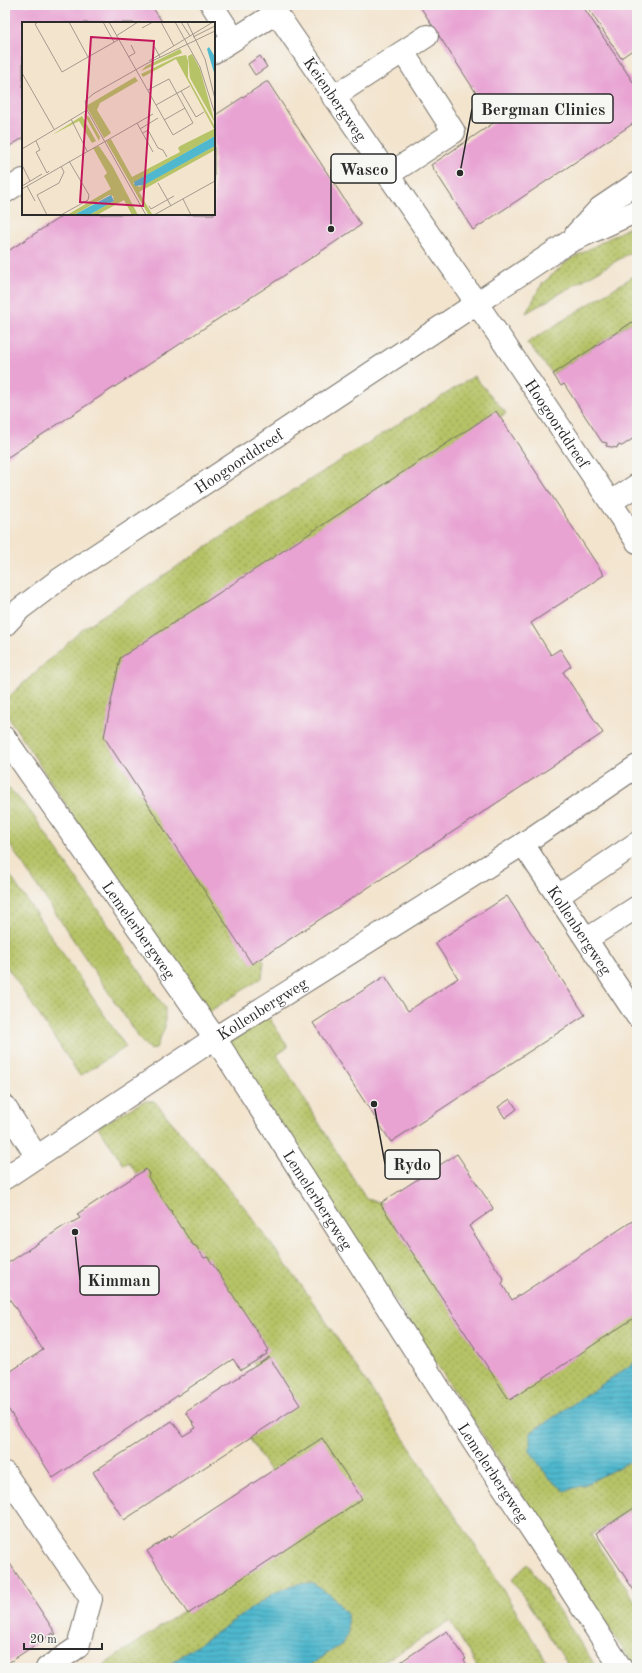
<svg xmlns="http://www.w3.org/2000/svg" width="642" height="1673" font-family="'Old Standard TT',serif">
<style>
.grass{fill:url(#grass-dots);stroke:#707748}
.water{fill:url(#water-rules);stroke:#3e727c}
.building{fill:#e8a3d3}
.lines{fill:none;stroke-linecap:round;stroke-linejoin:round}
.minor-casing{stroke:#716c64;stroke-width:24}
.minor{stroke:#fff;stroke-width:22}
.labels{text-anchor:middle;stroke-width:4;stroke-linejoin:round;paint-order:stroke}
.street-label{font-size:16px;fill:#2b2b2b;stroke:#f6f6f2}
.inset-road{fill:none;stroke:#a39a8d;stroke-width:1}
.view{fill:#c2185b;fill-opacity:0.15;stroke:#c2185b;stroke-width:2}
.inset-edge{fill:none;stroke:#2b2b2b;stroke-width:2}
.leader{fill:none;stroke:#2b2b2b;stroke-width:1.5}
.callout-dot{fill:#2b2b2b;stroke:#f6f6f2;stroke-width:1.5}
.callout{fill:#f6f6f2;stroke:#2b2b2b;stroke-width:1.5}
.callout-label{font-size:17px;text-anchor:middle;font-weight:bold;fill:#2b2b2b}
</style>
<defs>
<pattern id="grass-dots" width="8" height="8" patternUnits="userSpaceOnUse"><rect width="8" height="8" fill="#b6c366"/><path d="M2 2h.1M6 6h.1" fill="none" stroke="#949f54" stroke-width="1.8" stroke-linecap="round"/></pattern>
<pattern id="water-rules" width="6" height="5" patternUnits="userSpaceOnUse"><rect width="6" height="5" fill="#50b8ce"/><path d="M0 2.5h6" fill="none" stroke="#4396a7"/></pattern>
</defs>
<rect width="100%" height="100%" fill="#f6f6f2"/>
<filter id="ink" filterUnits="userSpaceOnUse"><feTurbulence type="fractalNoise" baseFrequency=".025" numOctaves="2"/><feDisplacementMap in="SourceGraphic" scale="8" xChannelSelector="R" yChannelSelector="G"/><feConvolveMatrix kernelMatrix="1 2 1 2 8 2 1 2 1" color-interpolation-filters="sRGB"/></filter>
<filter id="wash" filterUnits="userSpaceOnUse"><feTurbulence type="fractalNoise" baseFrequency=".012" numOctaves="4" result="noise"/><feDisplacementMap in="SourceGraphic" scale="16" xChannelSelector="R" yChannelSelector="G"/><feGaussianBlur stdDeviation="0.9" result="paint"/><feColorMatrix in="noise" values="0 0 0 0 0 0 0 0 0 0 0 0 0 0 0 0 0 1.4 0 .05"/><feComposite in="paint" operator="in"/></filter>
<g filter="url(#wash)">
<rect width="100%" height="100%" fill="#f3e4ce"/>
<path class="grass" d="M 637,223 L 637,249 L 526,313 L 542,284 L 569,260 Z
M 637,274 L 637,319 L 553,374 L 527,343 Z
M 474,376 L 506,413 L 132,659 L 114,735 L 264,961 L 262,978 L 204,1015 L 5,712 L 5,700 L 84,628 L 281,498 Z
M 5,788 L 11,790 L 30,811 L 165,1008 L 165,1027 L 156,1048 L 150,1050 L 141,1041 L 5,838 Z
M 5,868 L 126,1047 L 80,1076 L 5,964 Z
M 268,1016 L 288,1047 L 277,1055 L 366,1199 L 382,1203 L 507,1394 L 637,1313 L 637,1361 L 530,1433 L 584,1485 L 637,1458 L 637,1505 L 591,1535 L 637,1604 L 637,1668 L 635,1668 L 227,1043 Z
M 144,1101 L 154,1101 L 245,1208 L 309,1296 L 482,1556 L 551,1668 L 478,1668 L 450,1621 L 374,1668 L 306,1668 L 342,1644 L 346,1614 L 333,1597 L 165,1668 L 99,1668 L 308,1527 L 266,1465 L 223,1395 L 259,1372 L 129,1162 L 124,1165 L 98,1127 Z
M 528,1564 L 597,1668 L 570,1668 L 512,1579 Z"/>
<path class="water" d="M 637,1361 L 637,1458 L 584,1485 L 565,1491 L 548,1477 L 530,1451 L 530,1433 Z
M 312,1583 L 333,1597 L 347,1614 L 348,1632 L 342,1644 L 306,1668 L 164,1668 L 274,1593 L 296,1584 Z"/>
<g id="blocks">
<path class="building" d="M 5,5 L 151,5 L 163,23 L 23,23 L 23,138 L 5,149 Z
M 419,5 L 582,5 L 637,88 L 637,121 L 473,230 L 431,165 L 495,122 Z
M 586,5 L 637,5 L 637,47 L 621,58 Z
M 260,56 L 267,67 L 255,75 L 248,64 Z
M 266,82 L 268,82 L 361,225 L 5,459 L 5,253 L 65,214 L 214,214 L 214,116 Z
M 637,319 L 637,436 L 622,446 L 618,445 L 617,448 L 606,446 L 607,443 L 602,442 L 564,384 L 561,386 L 553,374 Z
M 496,411 L 604,575 L 531,623 L 551,655 L 560,649 L 571,666 L 563,672 L 603,733 L 252,964 L 104,737 L 120,658 Z
M 507,896 L 585,1015 L 391,1142 L 313,1023 L 385,976 L 408,1011 L 458,978 L 435,943 Z
M 510,1099 L 517,1109 L 505,1118 L 498,1107 Z
M 457,1154 L 493,1208 L 492,1210 L 469,1226 L 504,1280 L 502,1284 L 512,1300 L 637,1218 L 637,1316 L 510,1400 L 508,1398 L 381,1205 L 382,1202 Z
M 146,1169 L 149,1174 L 148,1177 L 170,1210 L 172,1211 L 171,1212 L 181,1228 L 183,1228 L 183,1230 L 193,1245 L 196,1246 L 204,1258 L 208,1257 L 269,1350 L 266,1352 L 267,1354 L 241,1370 L 233,1359 L 53,1478 L 5,1404 L 5,1375 L 43,1350 L 5,1292 L 5,1265 L 67,1224 L 68,1225 L 80,1218 L 77,1214 Z
M 269,1357 L 300,1405 L 124,1520 L 93,1472 L 172,1421 L 183,1436 L 196,1428 L 186,1412 Z
M 322,1438 L 362,1499 L 188,1614 L 147,1551 L 170,1536 L 171,1537 Z
M 637,1506 L 637,1595 L 596,1533 Z
M 5,1556 L 56,1634 L 54,1635 L 53,1633 L 5,1665 Z
M 447,1631 L 466,1659 L 464,1660 L 468,1668 L 399,1668 L 396,1665 Z"/>
</g>
</g>
<g filter="url(#ink)">
<use href="#blocks" fill-opacity="0" stroke="#716c64" stroke-width="1"/>
<g class="lines">
<defs>
<g id="minor">
<path d="M 212,5 L 234,39"/>
<path id="s1" d="M 271,5 L 504,343 L 637,542"/>
<path d="M 214,52 L 276,13"/>
<path d="M 333,97 L 427,36"/>
<path d="M 388,175 L 454,132 L 403,52"/>
<path d="M 5,192 L 23,180"/>
<path d="M 576,234 L 600,208 L 637,183"/>
<path d="M 611,502 L 637,485"/>
<path id="s2" d="M 5,625 L 20,609 L 57,581 L 569,242 L 637,211"/>
<path id="s3" d="M 5,738 L 215,1038 L 476,1446 L 545,1550 L 621,1668"/>
<path id="s4" d="M 523,844 L 637,1016"/>
<path d="M 558,896 L 637,843"/>
<path d="M 587,939 L 637,907"/>
<path d="M 5,1107 L 37,1157"/>
<path id="s5" d="M 5,1178 L 215,1038 L 523,844 L 637,766"/>
<path d="M 5,1473 L 91,1599 L 78,1647 L 47,1668"/>
</g>
</defs>
<use href="#minor" class="minor-casing"/>
<use href="#minor" class="minor"/>
</g>
</g>
<g class="labels">
<g class="street-label">
<text dy="6" stroke="none"><textPath href="#s1" startOffset="114">Keienbergweg</textPath></text>
<text dy="6" stroke="none"><textPath href="#s1" startOffset="507">Hoogoorddreef</textPath></text>
<text dy="6" stroke="none"><textPath href="#s2" startOffset="286">Hoogoorddreef</textPath></text>
<text dy="6" stroke="none"><textPath href="#s3" startOffset="234">Lemelerbergweg</textPath></text>
<text dy="6" stroke="none"><textPath href="#s4" startOffset="103">Kollenbergweg</textPath></text>
<text dy="6" stroke="none"><textPath href="#s5" startOffset="308">Kollenbergweg</textPath></text>
<text dy="6" stroke="none"><textPath href="#s3" startOffset="558">Lemelerbergweg</textPath></text>
<text dy="6" stroke="none"><textPath href="#s3" startOffset="882">Lemelerbergweg</textPath></text>
</g>
</g>
<g transform="translate(22 22)">
<rect width="193" height="193" fill="#f3e4ce"/>
<path d="M 158,27 L 160,31 L 119,49 L 124,44 ZM 170,32 L 178,47 L 193,101 L 168,56 L 166,34 ZM 164,33 L 166,39 L 166,56 L 193,105 L 193,114 L 111,161 L 117,165 L 193,124 L 193,128 L 117,170 L 130,192 L 126,192 L 84,119 L 89,117 L 110,155 L 158,130 L 156,126 L 158,124 L 192,107 L 154,37 L 121,55 L 119,52 L 154,35 ZM 113,55 L 116,59 L 78,81 L 75,88 L 89,111 L 82,116 L 64,84 ZM 62,92 L 67,95 L 78,115 L 77,119 ZM 60,94 L 74,119 L 70,121 L 57,99 L 30,113 ZM 77,124 L 91,145 L 116,193 L 110,193 L 102,178 L 75,193 L 67,193 L 92,179 L 91,174 L 87,173 L 52,193 L 45,193 L 89,167 L 82,154 L 85,151 L 71,126 Z" fill="#b6c366"/>
<path d="M 187,25 L 193,35 L 193,54 L 185,27 ZM 193,114 L 193,124 L 122,163 L 113,164 L 112,160 ZM 89,173 L 92,179 L 67,193 L 52,193 Z" fill="#50b8ce"/>
<path class="inset-road" d="M 16,0 L 13,2 L 40,50 L 66,35M 47,0 L 66,35 L 96,18M 81,0 L 92,20M 87,0 L 151,113 L 171,101 L 147,57 L 126,68M 139,0 L 152,24M 153,0 L 178,45 L 193,92M 159,0 L 168,14M 165,0 L 183,37 L 193,77M 120,6 L 131,0M 94,14 L 116,0M 171,15 L 193,4M 132,24 L 138,35M 106,35 L 113,31 L 109,23M 127,39 L 191,0M 0,51 L 32,107M 159,69 L 174,95 L 182,90M 134,83 L 168,64M 49,97 L 65,129M 142,98 L 163,86M 115,101 L 131,130M 118,107 L 136,96M 121,111 L 126,108 L 136,126 L 141,128 L 145,135M 14,119 L 18,128 L 14,130 L 25,151 L 27,149M 0,127 L 65,88M 0,143 L 8,159M 136,161 L 149,184M 0,164 L 20,152M 5,164 L 13,179M 0,167 L 131,92M 161,177 L 169,193M 127,184 L 129,187 L 152,174M 25,193 L 15,173 L 37,161 L 42,150 L 39,144M 39,193 L 66,178 L 67,173 L 47,139M 124,193 L 65,88 L 63,79 L 71,72 L 124,42 L 193,9M 132,193 L 193,159"/>
<path class="view" d="M 69,15 L 132,19 L 121,184 L 58,180 Z"/>
<rect width="193" height="193" class="inset-edge"/>
</g>
<path class="leader" d="M460 173L472 109M331 229L331 169M374 1104L385 1164M75 1232L80 1280"/>
<g class="callout-dot">
<circle cx="460" cy="173" r="4"/>
<circle cx="331" cy="229" r="4"/>
<circle cx="374" cy="1104" r="4"/>
<circle cx="75" cy="1232" r="4"/>
</g>
<g class="callout">
<rect x="472" y="94" width="141" height="29" rx="4"/>
<rect x="331" y="154" width="65" height="29" rx="4"/>
<rect x="385" y="1150" width="55" height="29" rx="4"/>
<rect x="80" y="1266" width="79" height="29" rx="4"/>
</g>
<g class="callout-label">
<text x="543" y="115">Bergman Clinics</text>
<text x="364" y="175">Wasco</text>
<text x="412" y="1170">Rydo</text>
<text x="119" y="1286">Kimman</text>
</g>
<rect width="642" height="1673" fill="none" stroke="#f6f6f2" stroke-width="20"/>
<path d="M24 1643v6h78v-6" fill="none" stroke="#2b2b2b" stroke-width="2"/>
<text x="30" y="1643" font-size="12" fill="#2b2b2b" stroke="#f6f6f2" stroke-width="3" paint-order="stroke">20 m</text>
</svg>
